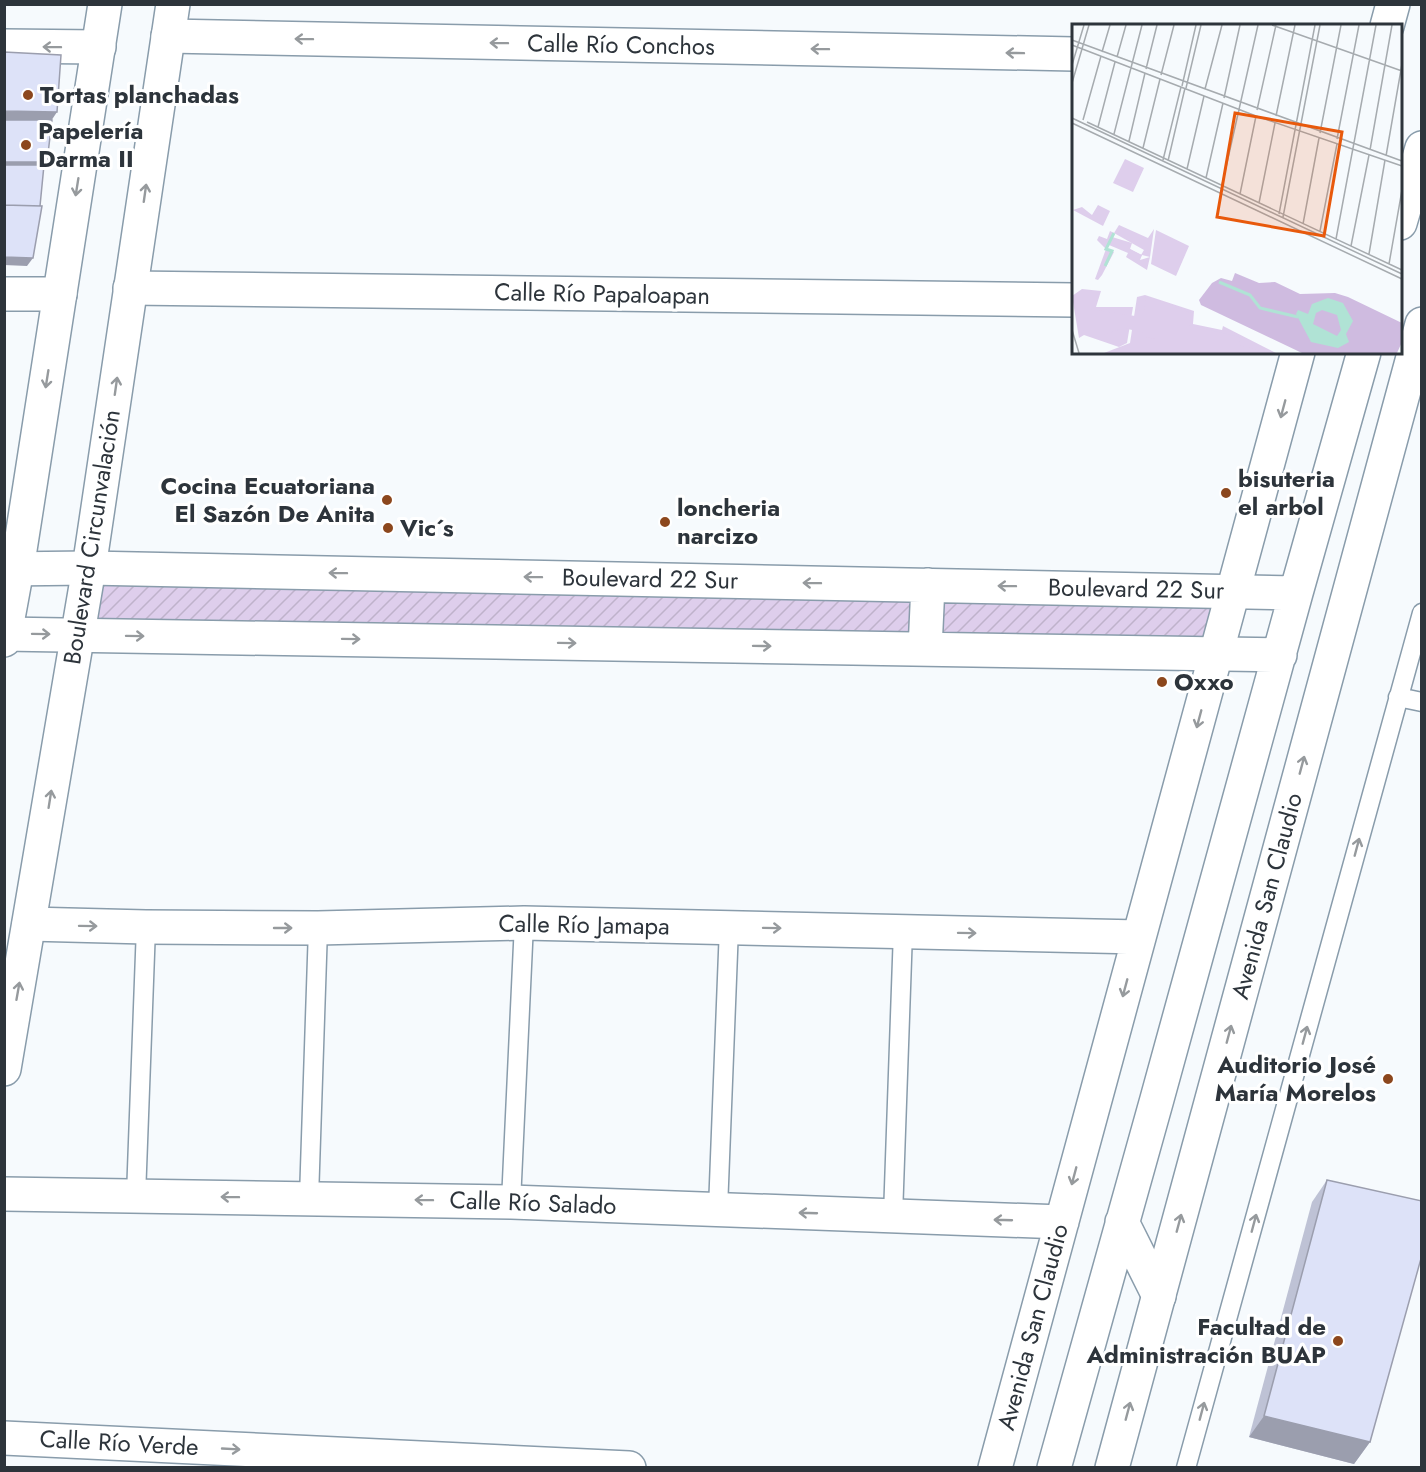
<svg xmlns="http://www.w3.org/2000/svg" width="1426" height="1472" font-family="Jost,sans-serif">
<style>
.garden{fill:url(#garden-furrows)}
.lines{fill:none;stroke-linecap:round;stroke-linejoin:round}
.service-casing{stroke:#899cab;stroke-width:21}
.minor-casing{stroke:#899cab;stroke-width:36}
.tertiary-casing{stroke:#899cab;stroke-width:36}
.secondary-casing{stroke:#899cab;stroke-width:36}
.service{stroke:#fff;stroke-width:18}
.minor{stroke:#fff;stroke-width:33}
.tertiary{stroke:#fff;stroke-width:33}
.secondary{stroke:#fff;stroke-width:33}
.wall{fill:#bec2d5}
.shaded-wall{fill:#9b9eae}
.building{fill:#dde2f8;stroke:#9b9eae;stroke-width:1.5}
.oneway{stroke:#969a9d}
.poi-dot{fill:#8c471d;stroke:#fff;stroke-width:2}
.labels{text-anchor:middle;stroke-width:6;stroke-linejoin:round;paint-order:stroke}
.street-label{font-size:24px;fill:#2d343b;stroke:#fff}
.poi-label{font-size:24px;font-weight:bold;fill:#2d343b;stroke:#fff;text-anchor:start}
.inset-river{fill:none;stroke:#b0e3d5;stroke-width:3}
.inset-road{fill:none;stroke:#a6abaf;stroke-width:1.5}
.view{fill:#e8590c;fill-opacity:0.15;stroke:#e8590c;stroke-width:3}
.inset-edge{fill:none;stroke:#2d343b;stroke-width:3}
</style>
<defs>
<pattern id="garden-furrows" width="10" height="10" patternUnits="userSpaceOnUse" patternTransform="scale(1.5)"><rect width="10" height="10" fill="#deceec"/><path d="M-1 1l2-2M0 10L10 0M9 11l2-2" fill="none" stroke="#bfb2cb"/></pattern>
</defs>
<rect width="100%" height="100%" fill="#f6fafd"/>
<path class="garden" d="M 77,569 L 1234,591 L 1217,653 L 65,632 Z"/>
<g class="lines">
<defs>
<path id="service" d="M 1398,697 L 1422,702
M 136,1196 L 146,927
M 309,1198 L 318,928
M 511,1202 L 524,923
M 718,1209 L 729,927
M 893,1216 L 903,931
M 1186,1468 L 1422,613"/>
<path id="minor" d="M 1387,26 L 1393,4
M 168,36 L 1074,54
M 4,46 L 99,47
M 130,288 L 1074,300
M 4,294 L 60,294
M 29,924 L 146,927 L 318,928 L 524,923 L 1139,937
M 4,1194 L 511,1202 L 1062,1222
M 4,1438 L 629,1468
M 995,1468 L 1298,352
M 1112,1468 L 1422,324"/>
<path id="tertiary" d="M 1400,223 L 1422,148
M 4,569 L 89,568 L 1296,593
M 4,634 L 1280,655
M 925,649 L 928,585
M 1122,1222 L 1159,1296
M 1054,1468 L 1157,1099 L 1296,593 L 1364,352"/>
<path id="secondary" d="M 4,640 L 17,569 L 105,4
M 4,1069 L 89,568 L 173,4"/>
</defs>
<use href="#service" class="service-casing"/>
<use href="#minor" class="minor-casing"/>
<use href="#tertiary" class="tertiary-casing"/>
<use href="#secondary" class="secondary-casing"/>
<use href="#service" class="service"/>
<use href="#minor" class="minor"/>
<use href="#tertiary" class="tertiary"/>
<use href="#secondary" class="secondary"/>
</g>
<path class="wall" d="M 1327,1180 L 1370,1442 L 1354,1464 L 1249,1437 L 1312,1202 Z"/>
<path class="shaded-wall" d="M 4,111 L 57,112 L 49,124 L 4,123 Z
M 4,162 L 47,162 L 44,166 L 4,166 Z
M 4,257 L 33,258 L 27,266 L 4,265 Z
M 1264,1416 L 1370,1442 L 1354,1464 L 1249,1437 Z"/>
<path class="building" d="M 4,52 L 61,55 L 57,112 L 4,111 Z
M 4,120 L 52,120 L 47,162 L 4,162 Z
M 4,165 L 44,165 L 40,206 L 4,205 Z
M 4,205 L 42,206 L 33,258 L 4,257 Z
M 1327,1180 L 1422,1201 L 1422,1255 L 1370,1442 L 1264,1416 Z"/>
<defs><path id="oneway-shaft" d="M-6 0H5M1.5-3L5.5 0L1.5 3" fill="none" stroke-width="1.6" stroke-linecap="round" stroke-linejoin="round" transform="scale(1.5)"/></defs>
<g class="oneway">
<use href="#oneway-shaft" transform="translate(304 39) rotate(-179)"/>
<use href="#oneway-shaft" transform="translate(499 43) rotate(-179)"/>
<use href="#oneway-shaft" transform="translate(52 47) rotate(-179)"/>
<use href="#oneway-shaft" transform="translate(820 49) rotate(-179)"/>
<use href="#oneway-shaft" transform="translate(1015 53) rotate(-179)"/>
<use href="#oneway-shaft" transform="translate(77 187) rotate(99)"/>
<use href="#oneway-shaft" transform="translate(145 193) rotate(-82)"/>
<use href="#oneway-shaft" transform="translate(47 379) rotate(99)"/>
<use href="#oneway-shaft" transform="translate(116 386) rotate(-82)"/>
<use href="#oneway-shaft" transform="translate(1283 409) rotate(105)"/>
<use href="#oneway-shaft" transform="translate(338 573) rotate(-179)"/>
<use href="#oneway-shaft" transform="translate(533 577) rotate(-179)"/>
<use href="#oneway-shaft" transform="translate(812 583) rotate(-179)"/>
<use href="#oneway-shaft" transform="translate(1007 586) rotate(-179)"/>
<use href="#oneway-shaft" transform="translate(41 634) rotate(1)"/>
<use href="#oneway-shaft" transform="translate(135 636) rotate(1)"/>
<use href="#oneway-shaft" transform="translate(351 639) rotate(1)"/>
<use href="#oneway-shaft" transform="translate(567 643) rotate(1)"/>
<use href="#oneway-shaft" transform="translate(762 646) rotate(1)"/>
<use href="#oneway-shaft" transform="translate(1199 719) rotate(105)"/>
<use href="#oneway-shaft" transform="translate(1302 765) rotate(-75)"/>
<use href="#oneway-shaft" transform="translate(50 799) rotate(-81)"/>
<use href="#oneway-shaft" transform="translate(1357 847) rotate(-75)"/>
<use href="#oneway-shaft" transform="translate(88 926) rotate(1)"/>
<use href="#oneway-shaft" transform="translate(283 928)"/>
<use href="#oneway-shaft" transform="translate(772 928) rotate(1)"/>
<use href="#oneway-shaft" transform="translate(967 933) rotate(1)"/>
<use href="#oneway-shaft" transform="translate(1125 988) rotate(105)"/>
<use href="#oneway-shaft" transform="translate(18 991) rotate(-80)"/>
<use href="#oneway-shaft" transform="translate(1229 1034) rotate(-75)"/>
<use href="#oneway-shaft" transform="translate(1305 1035) rotate(-75)"/>
<use href="#oneway-shaft" transform="translate(1074 1176) rotate(105)"/>
<use href="#oneway-shaft" transform="translate(230 1197) rotate(-179)"/>
<use href="#oneway-shaft" transform="translate(424 1200) rotate(-179)"/>
<use href="#oneway-shaft" transform="translate(808 1213) rotate(-178)"/>
<use href="#oneway-shaft" transform="translate(1003 1220) rotate(-178)"/>
<use href="#oneway-shaft" transform="translate(1179 1223) rotate(-75)"/>
<use href="#oneway-shaft" transform="translate(1254 1223) rotate(-75)"/>
<use href="#oneway-shaft" transform="translate(1128 1411) rotate(-75)"/>
<use href="#oneway-shaft" transform="translate(1202 1411) rotate(-75)"/>
<use href="#oneway-shaft" transform="translate(231 1449) rotate(3)"/>
</g>
<g class="poi-dot">
<circle cx="28" cy="95" r="6"/>
<circle cx="26" cy="145" r="6"/>
<circle cx="1226" cy="493" r="6"/>
<circle cx="387" cy="500" r="6"/>
<circle cx="665" cy="522" r="6"/>
<circle cx="388" cy="528" r="6"/>
<circle cx="1162" cy="682" r="6"/>
<circle cx="1388" cy="1079" r="6"/>
<circle cx="1338" cy="1341" r="6"/>
</g>
<g class="labels">
<g class="street-label">
<text transform="translate(621 45) rotate(1)" y="8">Calle Río Conchos</text>
<text transform="translate(602 294) rotate(1)" y="8">Calle Río Papaloapan</text>
<text transform="translate(92 537) rotate(-81)" y="8">Boulevard Circunvalación</text>
<text transform="translate(650 579) rotate(1)" y="8">Boulevard 22 Sur</text>
<text transform="translate(1136 589) rotate(1)" y="8">Boulevard 22 Sur</text>
<text transform="translate(1267 896) rotate(-75)" y="8">Avenida San Claudio</text>
<text transform="translate(584 925) rotate(1)" y="8">Calle Río Jamapa</text>
<text transform="translate(533 1203) rotate(2)" y="8">Calle Río Salado</text>
<text transform="translate(1033 1327) rotate(-75)" y="8">Avenida San Claudio</text>
<text transform="translate(119 1443) rotate(3)" y="8">Calle Río Verde</text>
</g>
<g class="poi-label">
<text x="40" y="103">Tortas planchadas</text>
<text x="38" y="139">Papelería<tspan x="38" dy="28">Darma II</tspan></text>
<text x="1238" y="487">bisuteria<tspan x="1238" dy="28">el arbol</tspan></text>
<text x="375" y="494" text-anchor="end">Cocina Ecuatoriana<tspan x="375" dy="28">El Sazón De Anita</tspan></text>
<text x="677" y="516">loncheria<tspan x="677" dy="28">narcizo</tspan></text>
<text x="400" y="536">Vic´s</text>
<text x="1174" y="690">Oxxo</text>
<text x="1376" y="1073" text-anchor="end">Auditorio José<tspan x="1376" dy="28">María Morelos</tspan></text>
<text x="1326" y="1335" text-anchor="end">Facultad de<tspan x="1326" dy="28">Administración BUAP</tspan></text>
</g>
</g>
<g transform="translate(1072 24)">
<rect width="330" height="330" fill="#f6fafd"/>
<path d="M 26,181 L 38,187 L 31,202 L 1,186 L 10,183 L 20,191 ZM 38,207 L 42,209 L 40,213 L 60,219 L 58,225 L 70,231 L 68,236 L 78,233 L 75,246 L 54,233 L 56,229 L 37,221 L 35,225 L 42,228 L 30,251 L 26,256 L 23,255 L 34,225 L 25,216 L 27,212 L 35,215 ZM 10,265 L 29,267 L 24,283 L 61,283 L 55,319 L 47,323 L 12,311 L 7,314 L 0,272 ZM 73,271 L 122,287 L 121,300 L 150,306 L 151,302 L 204,329 L 32,329 L 58,319 L 65,273 Z" fill="#deceec"/>
<path d="M 163,249 L 187,259 L 203,258 L 228,270 L 263,269 L 276,273 L 330,299 L 330,318 L 325,329 L 230,329 L 129,281 L 127,276 L 140,259 L 149,254 L 160,257 Z" fill="#cfbbe0"/>
<path d="M 53,135 L 72,144 L 61,168 L 41,159 ZM 47,201 L 76,214 L 82,205 L 78,233 L 70,231 L 66,238 L 55,233 L 58,225 L 69,231 L 72,226 L 42,209 ZM 84,206 L 117,222 L 104,252 L 79,240 Z" fill="#deceec"/>
<path d="M 74,272 L 119,289 L 117,301 L 168,313 L 167,321 L 197,329 L 81,329 L 83,315 L 73,313 L 74,309 L 51,304 L 24,314 L 10,305 L 10,294 L 17,285 L 63,292 L 64,286 L 72,287 Z" fill="#deceec"/>
<path d="M 256,274 L 271,279 L 281,297 L 274,310 L 277,318 L 266,324 L 239,318 L 224,290 L 226,286 L 236,290 L 240,280 ZM 250,286 L 265,291 L 269,306 L 265,312 L 241,300 L 244,289 Z" fill="#b0e3d5" fill-rule="evenodd"/>
<path class="inset-river" d="M 33,242 L 40,227 L 34,225 L 42,209M 147,258 L 178,271 L 188,284 L 226,293"/>
<path class="inset-road" d="M 200,1 L 330,47M 0,16 L 330,137M 0,21 L 184,92 L 330,142M 30,28 L 38,1M 45,33 L 54,1M 0,41 L 12,1M 74,45 L 85,1M 89,51 L 102,1M 0,59 L 17,1M 110,62 L 124,1M 114,64 L 129,1M 133,65 L 150,1M 152,74 L 168,1M 185,86 L 204,1M 204,92 L 223,1M 0,94 L 330,250M 11,96 L 29,32M 15,98 L 330,246M 0,99 L 330,255M 26,103 L 43,38M 248,109 L 269,1M 42,110 L 70,1M 265,115 L 287,1M 57,117 L 73,49M 71,124 L 88,55M 298,126 L 320,1M 314,132 L 330,40M 91,136 L 109,63M 96,137 L 113,64M 115,145 L 132,72M 134,154 L 151,79M 150,161 L 186,1M 168,170 L 184,92M 187,179 L 203,99M 207,190 L 243,1M 211,193 L 248,1M 231,200 L 247,114M 248,207 L 265,120M 264,215 L 304,1M 279,222 L 297,131M 297,230 L 313,136M 317,240 L 330,166M 0,306 L 7,329"/>
<path class="view" d="M 163,89 L 270,108 L 252,212 L 145,193 Z"/>
<rect width="330" height="330" class="inset-edge"/>
</g>
<rect width="1426" height="1472" fill="none" stroke="#2d343b" stroke-width="12"/>
</svg>
